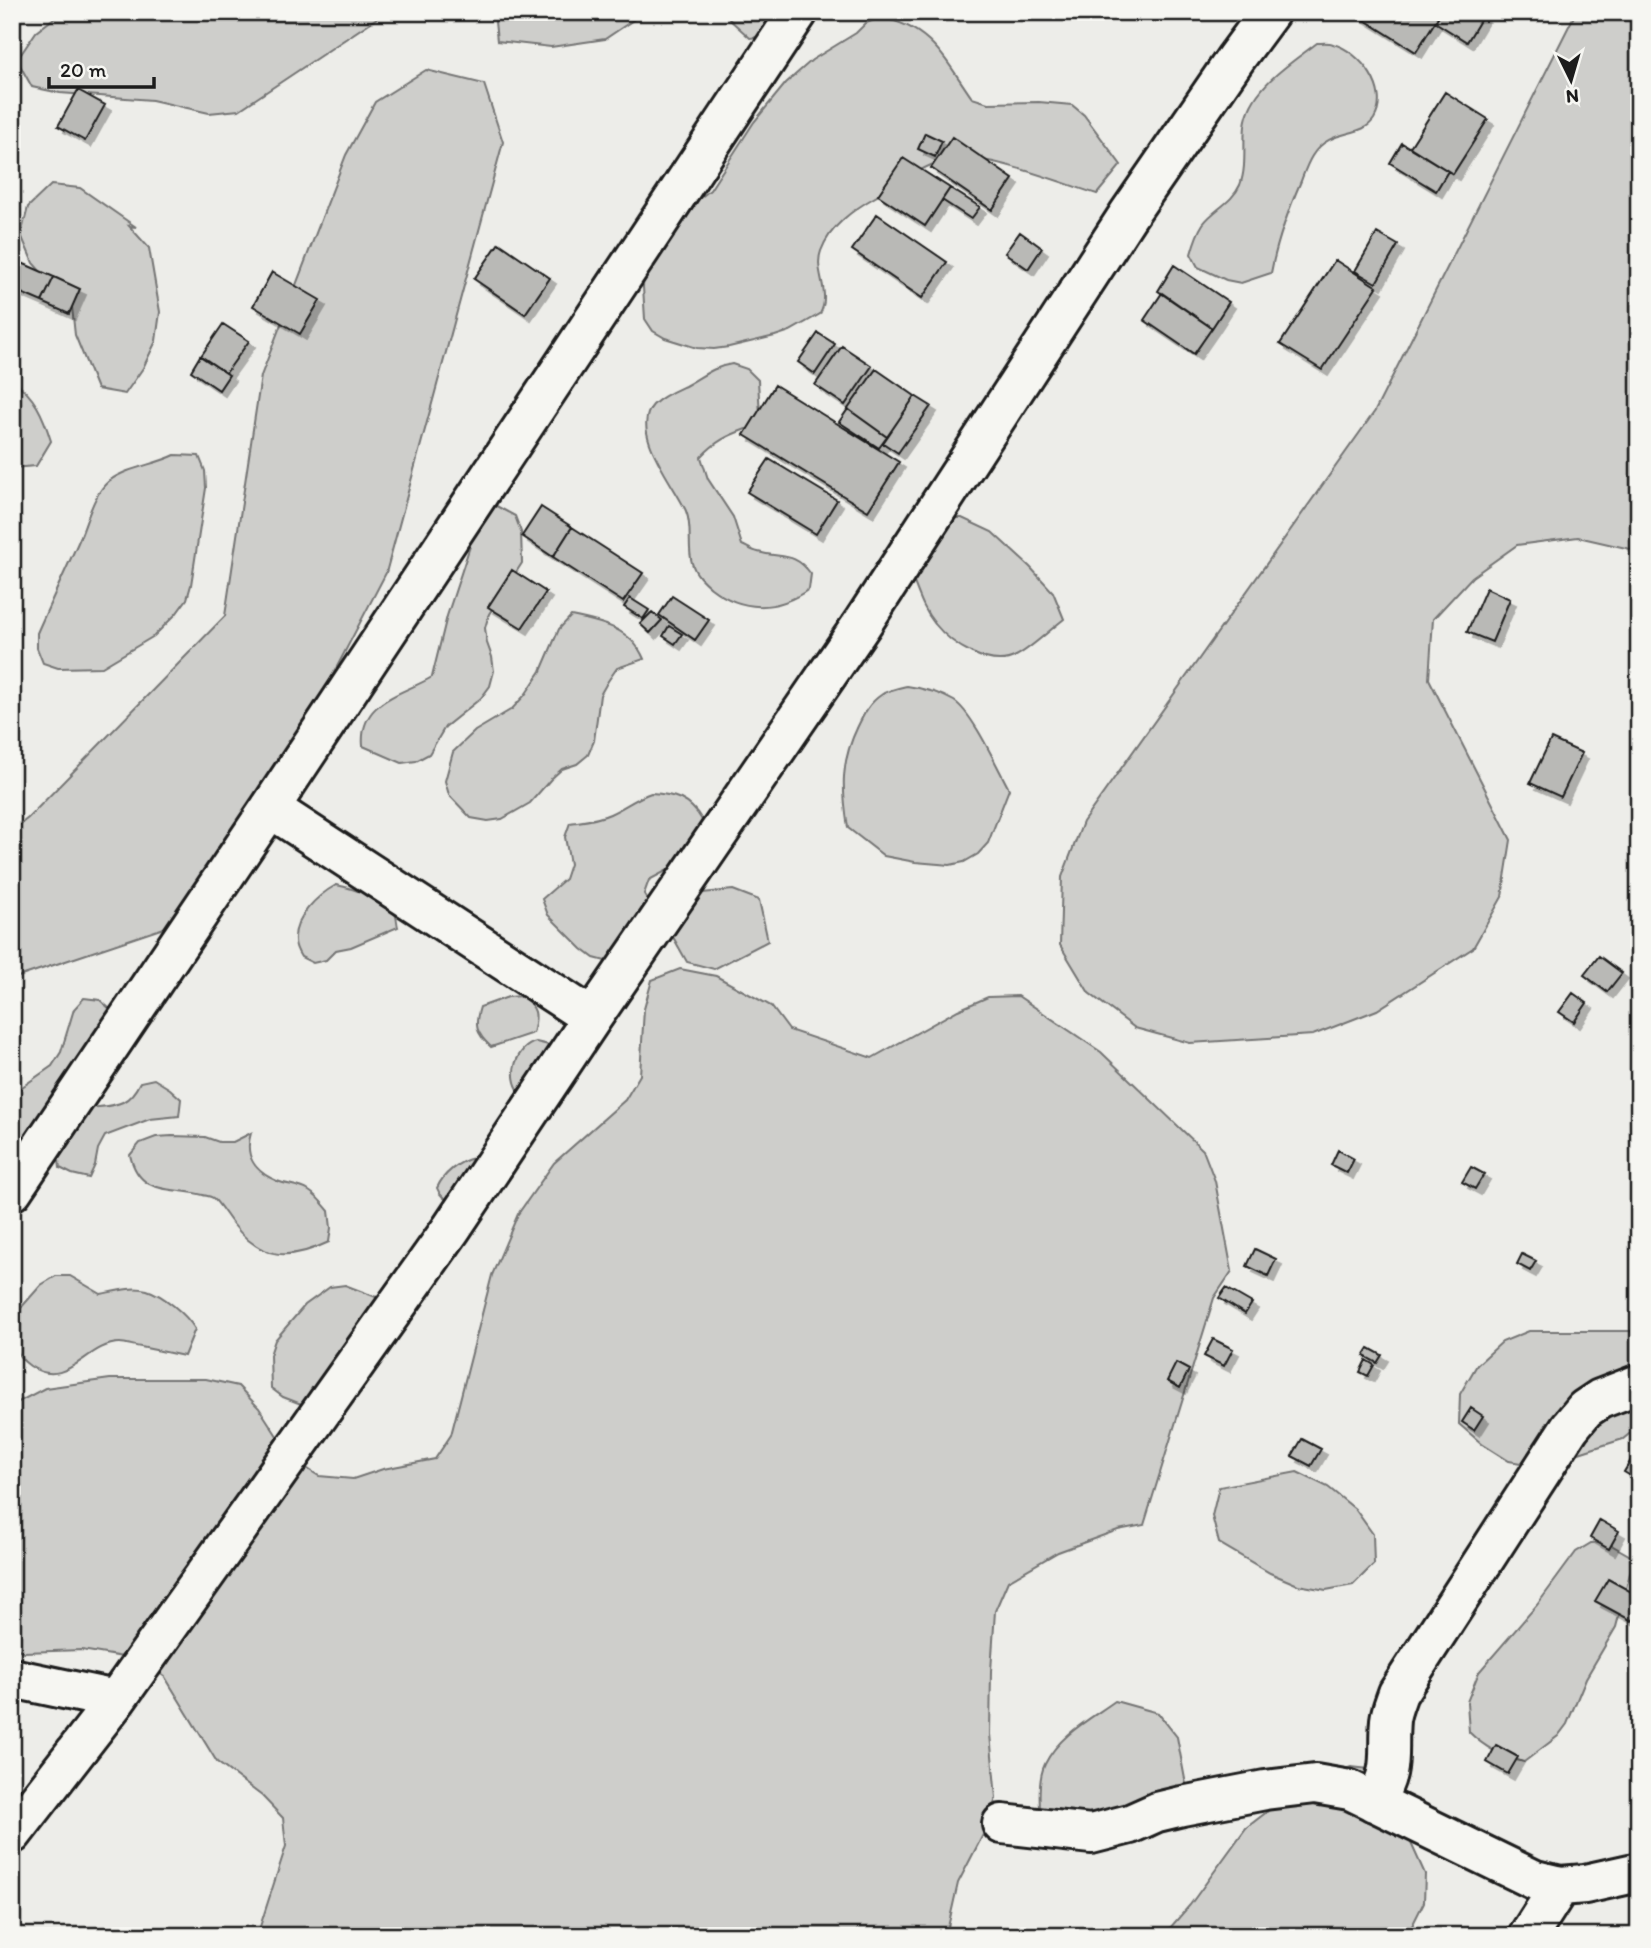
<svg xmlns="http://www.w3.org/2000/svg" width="1651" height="1948" font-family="Itim,sans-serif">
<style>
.green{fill:#cececb;stroke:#757574;stroke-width:2}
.building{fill:#b9b9b6;stroke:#1c1c1c;stroke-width:2;filter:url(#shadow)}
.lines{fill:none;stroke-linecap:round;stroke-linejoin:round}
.minor-casing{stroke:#1c1c1c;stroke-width:44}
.minor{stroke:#f6f6f2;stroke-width:38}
</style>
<defs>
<filter id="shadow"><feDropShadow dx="6" dy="6" stdDeviation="0" flood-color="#0004"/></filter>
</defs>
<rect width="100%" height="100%" fill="#edede9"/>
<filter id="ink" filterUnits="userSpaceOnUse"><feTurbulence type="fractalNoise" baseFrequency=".0143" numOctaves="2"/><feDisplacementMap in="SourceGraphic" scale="14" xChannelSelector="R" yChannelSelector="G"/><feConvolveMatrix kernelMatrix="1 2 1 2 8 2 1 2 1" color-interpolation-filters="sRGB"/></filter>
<g filter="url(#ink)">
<path class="green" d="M 62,12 L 386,12 L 239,110 L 209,113 L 152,100 L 60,93 L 32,87 L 17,60 L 36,32 Z
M 494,12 L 645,12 L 605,39 L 551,47 L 497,41 Z
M 728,12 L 797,12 L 805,31 L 750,38 L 729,19 Z
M 1576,12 L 1639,12 L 1639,551 L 1578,537 L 1517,545 L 1472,577 L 1433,619 L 1429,679 L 1511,840 L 1502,897 L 1473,948 L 1377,1010 L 1313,1035 L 1190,1043 L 1135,1028 L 1089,993 L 1060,945 L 1062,877 L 1083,822 L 1375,411 Z
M 880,18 C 930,25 946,61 972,98 L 988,103 L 1039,102 L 1072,105 L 1084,115 L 1121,165 L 1097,194 C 1061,183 982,151 948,159 C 922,166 899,183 877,196 C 854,209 830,226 821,251 C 815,267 825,283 824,299 C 824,304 822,310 820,314 L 790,331 L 775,336 L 729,347 L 714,349 L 697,348 L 665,338 L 653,331 L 645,319 L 643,287 L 644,272 L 675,218 L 710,190 L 754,122 L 786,83 L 812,60 L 856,33 L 866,23 Z
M 1317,43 C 1322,43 1329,42 1333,44 C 1360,51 1391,91 1374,119 C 1361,139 1330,127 1312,156 C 1307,164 1304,173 1301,181 C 1288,211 1277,240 1271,273 L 1241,283 L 1226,280 L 1198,267 L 1191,254 C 1194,243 1197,233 1203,224 C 1214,209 1232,203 1240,185 C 1247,167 1243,145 1245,126 C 1249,88 1290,64 1317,43 Z
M 426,70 L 484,84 L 503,142 L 386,573 L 272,791 L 179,923 L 12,979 L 12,831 L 28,818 L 225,616 L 261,376 L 346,155 L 375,102 Z
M 51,185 L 80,188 L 136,227 L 129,226 L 149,248 L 160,312 L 156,341 L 143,368 L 125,394 L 97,389 L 75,335 L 72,307 L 33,263 L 21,235 L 28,207 Z
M 732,364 L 747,369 L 758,380 L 761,434 L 746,429 C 727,436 716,441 701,457 L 708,479 L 733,517 L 742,545 C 747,547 752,551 758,552 C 782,559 794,551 811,574 L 809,589 C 777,612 742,612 711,588 C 703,581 695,574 692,563 C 687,546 693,528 686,511 C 675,485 629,432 653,405 C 662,396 674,391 685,386 C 702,377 712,367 732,364 Z
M 12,380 C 35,396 43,415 51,441 L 36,466 L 12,468 Z
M 175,455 L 199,456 L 205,471 L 206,488 L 191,585 L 187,599 L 176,614 L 154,636 L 102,667 L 58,668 L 43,663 L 37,648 L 37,633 C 51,601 66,570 80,538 C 88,520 93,494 109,481 C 127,467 155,465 175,455 Z
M 489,502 L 515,516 L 521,532 L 522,563 L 489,614 L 485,628 L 487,643 L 492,657 L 494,671 L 490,686 L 481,698 L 445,727 L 429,754 L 416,761 L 402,763 L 363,746 C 359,700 402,695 432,677 L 447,616 L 470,546 L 470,518 Z
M 945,518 L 962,518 L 992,532 L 1030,567 L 1053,592 L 1064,619 C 1051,629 1029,650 1016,656 C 990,670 951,644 935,624 C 924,611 919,595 913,580 Z
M 571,616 C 601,622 631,628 644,659 L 617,668 L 608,681 L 600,695 L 594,741 L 588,755 L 577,764 L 562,769 L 551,779 L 530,803 L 502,819 L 488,821 L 471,818 L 449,795 L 445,781 L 453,752 L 475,731 L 512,709 L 525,695 L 541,671 L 559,629 Z
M 907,686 C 922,688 940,693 954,701 C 973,713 997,767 1009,789 L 988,843 L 978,854 L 964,862 L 950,865 L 915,862 L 884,856 L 848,828 C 842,789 840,763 858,726 C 864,714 869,703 881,695 C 888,690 898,688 907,686 Z
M 651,793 C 674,794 690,799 702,820 L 694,848 L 685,861 L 649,880 L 644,894 L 659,918 L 609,962 L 594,958 L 582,949 L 548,915 L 542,899 L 565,879 L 570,864 L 565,837 L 570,823 C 583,821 597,820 610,814 C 624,808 636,798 651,793 Z
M 336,885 C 352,888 389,900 396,916 C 397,920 397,924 398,927 L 351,947 L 336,950 L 326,960 L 313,963 L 301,957 C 298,952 295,946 295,941 C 293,918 318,895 336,885 Z
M 733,890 L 759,900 L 768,941 L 714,969 L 687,962 L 673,937 L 675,911 L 702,893 Z
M 1639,913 L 1639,974 L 1633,971 L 1631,942 Z
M 680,969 L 716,976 L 771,1006 L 789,1030 L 872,1058 L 958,1010 L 988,997 L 1018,996 L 1101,1052 L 1203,1150 L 1215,1181 L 1232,1271 L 1214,1298 L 1144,1525 L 1118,1530 L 1058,1552 L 1008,1581 L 995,1611 L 991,1671 L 990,1734 L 996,1798 L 987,1827 L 958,1883 L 946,1936 L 257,1936 L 286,1846 L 283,1818 L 262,1796 L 217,1762 L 165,1677 L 140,1660 L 82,1650 L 24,1652 L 12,1646 L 12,1407 L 20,1401 L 45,1388 L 110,1379 L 206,1379 L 238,1386 L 259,1408 L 292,1459 L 319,1476 L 353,1479 L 383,1469 L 435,1459 L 451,1435 L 492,1275 L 518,1214 L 554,1163 L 625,1100 L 640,1075 L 644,1009 L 652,980 Z
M 522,996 C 537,1008 538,1014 533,1033 L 491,1047 C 476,1033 474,1026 480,1007 L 508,997 Z
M 84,998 L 100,1000 L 111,1010 L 12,1175 L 12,1094 L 52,1066 L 61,1052 L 74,1009 Z
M 536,1042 L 553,1046 L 520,1092 C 507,1076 516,1047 536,1042 Z
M 154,1079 L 170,1089 L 181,1099 L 179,1116 L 150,1119 L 105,1136 L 98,1149 L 95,1165 L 89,1178 L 72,1174 L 60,1168 L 58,1152 L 90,1108 C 115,1105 128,1107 140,1082 Z
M 251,1133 C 244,1156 255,1172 277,1181 C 287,1185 300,1185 309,1191 C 317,1196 323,1204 329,1211 L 331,1228 L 329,1242 C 289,1261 261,1260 233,1224 C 228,1218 219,1203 213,1198 C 210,1196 206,1196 203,1195 C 170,1186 140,1197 130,1155 L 140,1143 L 156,1137 L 172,1136 L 205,1137 L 219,1142 L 233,1142 Z
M 474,1158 L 482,1159 L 453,1202 C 444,1199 440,1196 437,1188 C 443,1174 459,1161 474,1158 Z
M 56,1276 L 70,1276 L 101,1294 C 116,1291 132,1286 147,1290 C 163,1295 186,1314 195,1329 L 184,1356 C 170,1353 156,1350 141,1347 C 134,1346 126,1343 120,1343 C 86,1343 68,1391 30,1366 C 12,1354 12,1337 12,1318 L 41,1285 Z
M 345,1285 L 376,1297 L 388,1305 L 309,1407 L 283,1397 L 271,1388 L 270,1355 L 275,1340 L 305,1305 L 330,1287 Z
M 1529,1331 L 1631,1331 L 1639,1348 L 1639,1426 L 1623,1439 L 1538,1466 L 1509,1461 L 1482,1444 L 1459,1424 L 1460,1394 L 1477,1365 L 1502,1342 Z
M 1297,1472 L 1328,1487 L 1355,1509 L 1373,1534 L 1374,1564 L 1353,1585 L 1326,1590 L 1298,1585 L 1270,1573 L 1219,1543 L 1212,1516 L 1219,1487 Z
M 1606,1542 L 1634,1558 L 1616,1627 L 1586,1678 L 1567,1724 L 1558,1736 L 1524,1762 C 1502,1757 1485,1748 1469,1732 L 1467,1702 L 1479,1672 L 1537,1605 L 1576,1552 L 1591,1543 Z
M 1115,1701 L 1158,1713 L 1177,1737 L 1188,1795 L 1177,1824 L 1151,1838 L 1121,1841 L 1041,1825 C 1040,1808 1037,1780 1045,1764 C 1059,1735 1090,1719 1115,1701 Z
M 1639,1720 L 1639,1777 C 1625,1759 1629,1738 1639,1720 Z
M 1351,1767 L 1378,1770 L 1425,1874 L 1424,1902 L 1407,1936 L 1163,1936 L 1190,1905 L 1246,1828 L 1294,1791 L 1320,1778 Z"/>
<path class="building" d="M 1352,12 L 1431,12 L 1438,17 L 1416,52 Z
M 1441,12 L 1485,12 L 1467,42 L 1435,22 Z
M 78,90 L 105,105 L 85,141 L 58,126 Z
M 1445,92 L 1488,119 L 1453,174 L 1410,147 Z
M 925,133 L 942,141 L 935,157 L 918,149 Z
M 952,137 L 1013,179 L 992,210 L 931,168 Z
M 1402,143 L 1448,171 L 1436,191 L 1390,163 Z
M 903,158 L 950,188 L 925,226 L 878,195 Z
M 950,188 L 980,207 L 971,219 L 942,200 Z
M 877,214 L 947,262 L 922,298 L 852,250 Z
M 1020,232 L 1042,248 L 1028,269 L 1005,253 Z
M 1377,233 L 1398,245 L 1376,283 L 1355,271 Z
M 499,243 L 550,278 L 525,314 L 474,279 Z
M 15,260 L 54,277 L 42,302 L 12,289 L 12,265 Z
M 1335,260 L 1377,287 L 1322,370 L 1280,344 Z
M 1174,265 L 1229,302 L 1212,328 L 1158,291 Z
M 272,272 L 320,300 L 300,334 L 253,306 Z
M 54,277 L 80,289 L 69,314 L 42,302 Z
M 1162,293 L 1212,328 L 1194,354 L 1144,320 Z
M 223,324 L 249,341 L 226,373 L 201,356 Z
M 818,333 L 835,344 L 815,374 L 798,362 Z
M 842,346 L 872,366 L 845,405 L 815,385 Z
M 200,356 L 229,375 L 219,390 L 191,371 Z
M 876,369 L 915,396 L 887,437 L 848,409 Z
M 775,385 L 899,462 L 868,511 L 744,435 Z
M 915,396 L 931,406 L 898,453 L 883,443 Z
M 848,409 L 887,437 L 879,448 L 839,422 Z
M 769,459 L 837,500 L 816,534 L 747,492 Z
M 541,507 L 572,527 L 553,557 L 522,536 Z
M 572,527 L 643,573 L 623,602 L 553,557 Z
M 512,570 L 546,592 L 522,628 L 488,607 Z
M 1486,588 L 1510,599 L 1492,642 L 1467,632 Z
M 672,596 L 709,620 L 695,640 L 659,615 Z
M 630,598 L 649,610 L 643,619 L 624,607 Z
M 652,612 L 662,620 L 650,633 L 640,624 Z
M 669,626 L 682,634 L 675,644 L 663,636 Z
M 1551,739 L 1582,753 L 1561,797 L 1530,783 Z
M 1599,956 L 1622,973 L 1607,992 L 1584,975 Z
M 1573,993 L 1587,1003 L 1574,1022 L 1559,1012 Z
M 1338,1150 L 1354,1159 L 1347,1173 L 1331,1165 Z
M 1471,1167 L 1484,1174 L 1475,1189 L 1462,1182 Z
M 1255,1249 L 1276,1259 L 1268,1276 L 1247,1266 Z
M 1522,1254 L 1536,1261 L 1530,1271 L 1517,1264 Z
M 1226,1288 L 1252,1303 L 1245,1314 L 1219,1298 Z
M 1213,1339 L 1233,1349 L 1224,1366 L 1204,1356 Z
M 1369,1348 L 1382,1355 L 1377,1363 L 1364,1356 Z
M 1366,1360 L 1374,1365 L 1368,1376 L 1360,1372 Z
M 1176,1363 L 1189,1370 L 1180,1388 L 1167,1381 Z
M 1471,1408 L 1483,1416 L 1474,1430 L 1462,1422 Z
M 1302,1439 L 1321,1449 L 1311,1466 L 1292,1456 Z
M 1634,1455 L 1639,1458 L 1639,1481 L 1624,1472 Z
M 1600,1520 L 1619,1531 L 1609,1549 L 1590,1538 Z
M 1608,1579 L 1639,1596 L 1639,1608 L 1632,1621 L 1595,1601 Z
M 1496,1745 L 1518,1757 L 1508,1774 L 1487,1762 Z"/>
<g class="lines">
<defs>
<path id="minor" d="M 270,808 L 592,1018
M 12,1191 L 270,808 L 798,12
M 12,1678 L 116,1700
M 1374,1802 C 1395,1769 1387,1755 1390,1720 C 1391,1711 1395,1702 1398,1693 L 1570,1427 L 1585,1409 L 1600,1399 L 1639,1384
M 1002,1824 L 1091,1834 L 1130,1824 L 1157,1812 L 1182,1806 L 1265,1790 L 1315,1784 L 1350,1790 L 1535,1880 L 1560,1886 L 1585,1884 L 1639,1872
M 12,1834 L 116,1700 L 451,1229 L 592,1018 L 862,624 L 1128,215 L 1236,58 L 1270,12
M 1528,1936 L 1560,1886"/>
</defs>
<use href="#minor" class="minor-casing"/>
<use href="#minor" class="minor"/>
</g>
</g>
<rect width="1651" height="1948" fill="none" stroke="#f6f6f2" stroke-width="42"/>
<rect x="21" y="21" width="1609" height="1906" fill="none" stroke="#1c1c1c" stroke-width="2.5" filter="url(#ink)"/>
<g transform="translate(1571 80) rotate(175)" stroke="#f6f6f2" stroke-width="5" paint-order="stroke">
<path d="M0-5L12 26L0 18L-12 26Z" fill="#1c1c1c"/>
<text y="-10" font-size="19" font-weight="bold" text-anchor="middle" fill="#1c1c1c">N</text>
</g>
<path d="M49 77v10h105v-10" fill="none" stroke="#1c1c1c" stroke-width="3.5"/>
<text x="60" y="77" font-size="21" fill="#1c1c1c" stroke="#f6f6f2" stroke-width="5" paint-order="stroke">20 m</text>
</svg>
